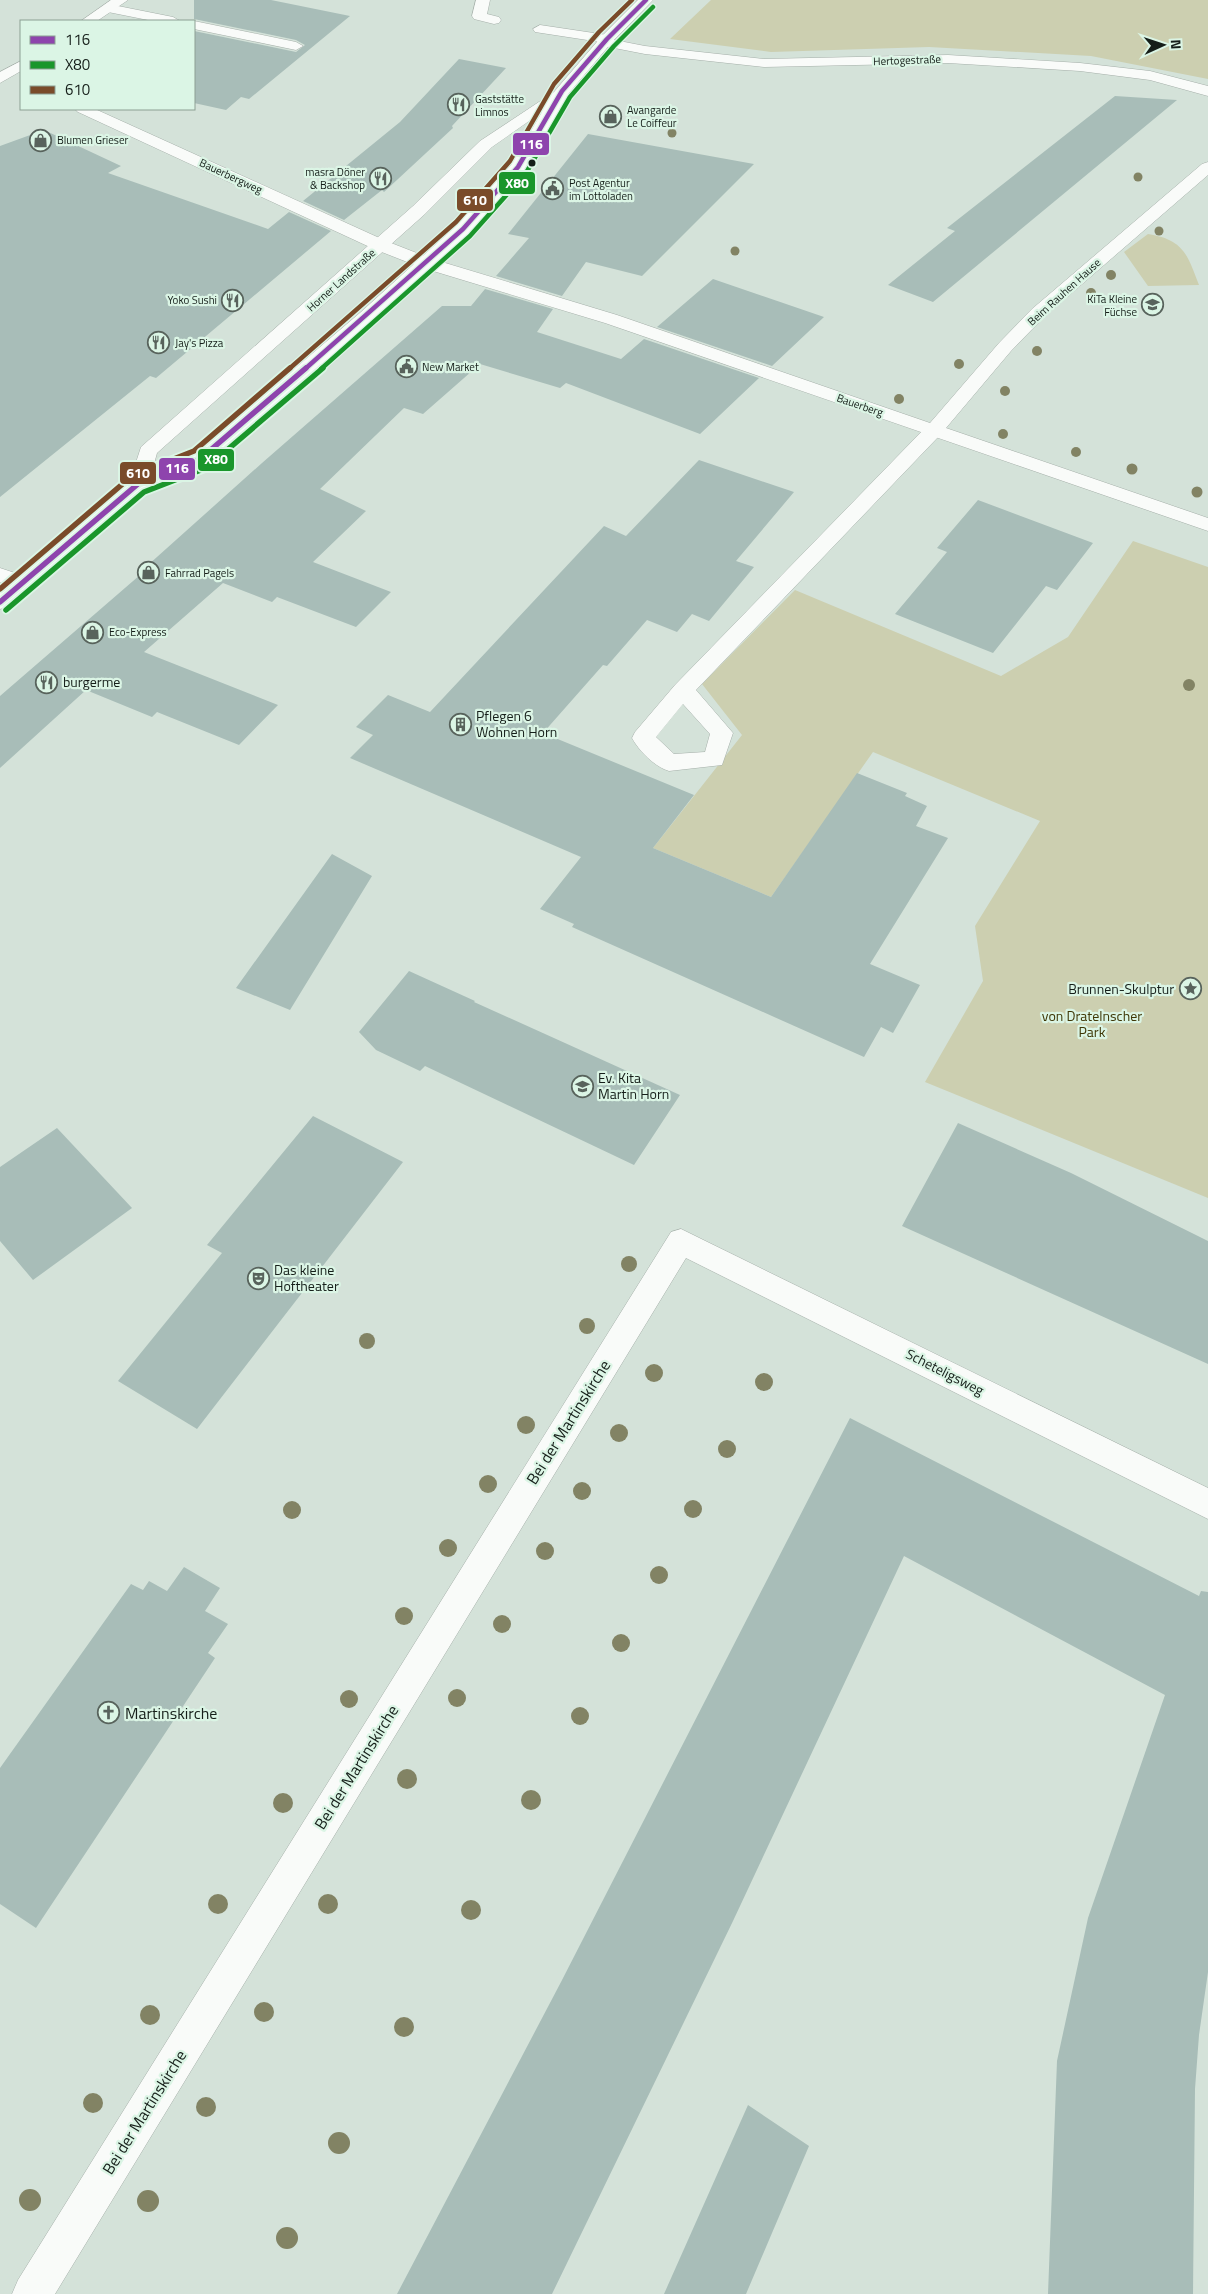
<svg xmlns="http://www.w3.org/2000/svg" width="1208" height="2294" font-family="'Titillium Web',sans-serif">
<style>
.green{fill:#cccfb0}
.building{fill:#a8bdb8}
.lines{fill:none;stroke-linecap:round;stroke-linejoin:round}
.service-casing{stroke:#a5afa9;stroke-width:1}
.minor-casing{stroke:#a5afa9;stroke-width:1}
.secondary-casing{stroke:#a5afa9;stroke-width:1}
.service{fill:#f9fbf9;fill-rule:evenodd}
.minor{fill:#f9fbf9;fill-rule:evenodd}
.secondary{fill:#f9fbf9;fill-rule:evenodd}
.bus-1-far1-casing{stroke:#dbf5e5;stroke-width:7}
.bus-1-casing{stroke:#dbf5e5;stroke-width:9}
.bus-2-far1-casing{stroke:#dbf5e5;stroke-width:7}
.bus-2-casing{stroke:#dbf5e5;stroke-width:9}
.bus-3-far1-casing{stroke:#dbf5e5;stroke-width:7}
.bus-3-casing{stroke:#dbf5e5;stroke-width:9}
.bus-1-far1{stroke:#8e44ad;stroke-width:4.5}
.bus-1{stroke:#8e44ad;stroke-width:5.5}
.bus-2-far1{stroke:#1a962b;stroke-width:4.5}
.bus-2{stroke:#1a962b;stroke-width:5.5}
.bus-3-far1{stroke:#7a4b2a;stroke-width:4.5}
.bus-3{stroke:#7a4b2a;stroke-width:5.5}
.tree{fill:#828364}
.bus-dot{fill:#151e19;stroke:#dbf5e5;stroke-width:2}
.labels{text-anchor:middle;stroke-width:4.5;stroke-linejoin:round;paint-order:stroke}
.far-street-label{font-size:11px;fill:#151e19;stroke:#dbf5e5}
.far-poi-label{font-size:11px;fill:#151e19;stroke:#dbf5e5;text-anchor:start}
.poi-label{font-size:14px;fill:#151e19;stroke:#dbf5e5;text-anchor:start}
.park-label{font-size:14px;fill:#3e3605;stroke:#dbf5e5}
.street-label{font-size:14px;fill:#151e19;stroke:#dbf5e5}
.near-street-label{font-size:16px;fill:#151e19;stroke:#dbf5e5}
.near-poi-label{font-size:16px;fill:#151e19;stroke:#dbf5e5;text-anchor:start}
.line-badge{stroke:#dbf5e5;stroke-width:2}
.badge-label{font-size:14px;text-anchor:middle;font-weight:bold;fill:#fff}
</style>
<rect width="100%" height="100%" fill="#d4e2d9"/>
<path class="green" d="M 711,0 L 1208,0 L 1208,79 L 1091,56 L 929,47 L 771,52 L 670,39 Z
M 1148,234 C 1184,240 1187,254 1199,285 L 1148,286 L 1124,252 Z
M 1133,541 L 1208,567 L 1208,1198 L 925,1082 L 983,981 L 975,926 L 1040,821 L 873,752 L 771,897 L 653,848 L 742,735 L 702,684 L 795,590 L 1001,676 L 1068,637 Z"/>
<path class="building" d="M 194,0 L 271,0 L 350,16 L 249,99 L 241,97 L 226,110 L 194,103 L 194,31 L 296,52 L 305,45 L 296,40 L 194,19 Z
M 459,59 L 506,68 L 452,126 L 453,128 L 384,192 L 382,190 L 344,220 L 303,201 L 400,122 Z
M 1115,96 L 1177,100 L 933,302 L 888,285 L 955,231 L 947,228 Z
M 44,130 L 121,166 L 108,173 L 268,229 L 289,212 L 331,231 L 156,378 L 150,376 L 0,497 L 0,146 Z
M 588,134 L 754,164 L 642,276 L 586,262 L 562,296 L 496,276 L 529,238 L 508,234 Z
M 713,279 L 824,317 L 772,366 L 657,327 Z
M 485,289 L 553,309 L 537,332 L 621,359 L 644,339 L 759,378 L 700,434 L 566,383 L 560,388 L 480,364 L 423,414 L 404,408 L 320,489 L 366,511 L 313,562 L 391,592 L 356,627 L 277,597 L 272,602 L 223,583 L 144,652 L 278,705 L 239,745 L 157,712 L 152,717 L 86,690 L 0,768 L 0,696 L 140,575 L 138,574 L 262,463 L 442,306 L 471,306 Z
M 699,460 L 794,492 L 736,561 L 754,567 L 709,621 L 692,614 L 677,632 L 647,620 L 607,666 L 603,665 L 543,733 L 694,795 L 653,848 L 771,897 L 857,773 L 907,793 L 905,796 L 927,806 L 916,826 L 948,838 L 870,964 L 920,985 L 893,1033 L 881,1027 L 864,1057 L 572,927 L 574,924 L 540,909 L 581,857 L 350,758 L 373,735 L 356,727 L 388,695 L 430,712 L 604,526 L 626,536 Z
M 978,500 L 1093,543 L 1057,590 L 1046,586 L 993,653 L 895,614 L 947,552 L 937,548 Z
M 332,854 L 372,876 L 290,1010 L 236,988 Z
M 409,971 L 475,1001 L 474,1002 L 680,1095 L 634,1165 L 425,1066 L 420,1071 L 376,1050 L 359,1032 Z
M 313,1116 L 403,1162 L 197,1429 L 118,1381 L 222,1253 L 207,1245 Z
M 958,1123 L 1071,1173 L 1208,1241 L 1208,1364 L 902,1226 Z
M 57,1128 L 132,1208 L 33,1280 L 0,1241 L 0,1167 Z
M 850,1418 L 1199,1596 L 1201,1591 L 1208,1592 L 1208,1972 L 1199,2035 L 1195,2089 L 1193,2294 L 1048,2294 L 1057,2061 L 1088,1918 L 1165,1695 L 904,1556 L 733,1921 L 552,2294 L 397,2294 L 561,1982 Z
M 184,1567 L 220,1588 L 205,1611 L 228,1624 L 208,1653 L 215,1658 L 36,1928 L 0,1904 L 0,1768 L 131,1584 L 143,1590 L 149,1581 L 167,1591 Z
M 748,2105 L 809,2146 L 746,2294 L 664,2294 Z"/>
<g class="lines">
<defs>
<path id="service" d="M 476,0 L 490,0 L 487,14 L 499,17 L 501,20 L 499,23 L 494,24 L 474,19 L 472,16 Z
M 108,4 L 173,17 L 180,21 L 153,21 L 103,11 L 101,8 Z
M 192,21 L 194,21 L 296,42 L 303,46 L 296,50 L 194,29 L 194,21 Z
M 540,25 L 607,35 L 614,39 L 607,43 L 535,32 L 533,29 Z
M 934,424 L 941,426 L 944,430 L 941,434 L 696,690 L 733,733 L 722,765 L 669,771 C 655,767 639,751 632,738 L 635,732 L 675,685 L 927,426 ZM 683,704 L 710,734 L 705,752 L 674,754 L 656,737 Z
M 0,568 L 30,578 L 33,583 L 30,588 L 23,590 L 0,582 Z"/>
<path id="minor" d="M 111,0 L 128,0 L 97,21 L 81,21 Z
M 604,38 L 645,46 L 764,59 L 948,55 L 1080,63 L 1150,71 L 1208,86 L 1208,96 L 1150,80 L 1080,71 L 948,63 L 764,67 L 645,54 L 599,45 L 597,42 L 599,39 Z
M 21,61 L 21,71 L 0,83 L 0,72 Z
M 75,109 L 95,109 L 386,241 L 432,259 L 617,315 L 930,423 L 999,343 L 1032,309 L 1202,164 L 1208,162 L 1208,175 L 1044,317 L 1011,351 L 946,428 L 1208,518 L 1208,531 L 605,323 L 420,267 L 374,249 L 78,112 Z
M 681,1229 L 1208,1488 L 1208,1519 L 686,1258 L 55,2294 L 12,2294 L 18,2280 L 671,1232 Z"/>
<path id="secondary" d="M 638,0 L 653,0 L 612,42 L 569,93 L 524,170 L 469,233 L 373,320 L 206,464 L 146,487 L 7,607 L 0,609 L 0,591 L 130,481 L 141,447 L 413,206 L 480,141 L 554,92 L 602,36 ZM 542,112 L 511,165 L 457,225 L 361,312 L 192,456 L 152,471 L 157,453 L 425,214 L 492,147 Z"/>
</defs>
<use href="#service" class="service-casing"/>
<use href="#minor" class="minor-casing"/>
<use href="#secondary" class="secondary-casing"/>
<use href="#service" class="service"/>
<use href="#minor" class="minor"/>
<use href="#secondary" class="secondary"/>
<defs>
<path id="bus-1-far1" d="M 305,369 L 463,229 L 518,167 L 562,91 L 607,39 L 646,0"/>
<path id="bus-1" d="M 0,602 L 139,483 L 199,460 L 306,368"/>
<path id="bus-2-far1" d="M 321,369 L 470,236 L 526,173 L 570,97 L 614,46 L 653,7"/>
<path id="bus-2" d="M 6,610 L 144,492 L 206,468 L 323,368"/>
<path id="bus-3-far1" d="M 289,369 L 456,222 L 510,161 L 554,84 L 599,32 L 632,0"/>
<path id="bus-3" d="M 0,589 L 133,475 L 194,451 L 290,368"/>
</defs>
<use href="#bus-1-far1" class="bus-1-far1-casing"/>
<use href="#bus-1" class="bus-1-casing"/>
<use href="#bus-2-far1" class="bus-2-far1-casing"/>
<use href="#bus-2" class="bus-2-casing"/>
<use href="#bus-3-far1" class="bus-3-far1-casing"/>
<use href="#bus-3" class="bus-3-casing"/>
<use href="#bus-1-far1" class="bus-1-far1"/>
<use href="#bus-1" class="bus-1"/>
<use href="#bus-2-far1" class="bus-2-far1"/>
<use href="#bus-2" class="bus-2"/>
<use href="#bus-3-far1" class="bus-3-far1"/>
<use href="#bus-3" class="bus-3"/>
</g>
<g class="tree">
<circle cx="672" cy="133" r="4.5"/>
<circle cx="1138" cy="177" r="4.5"/>
<circle cx="1159" cy="231" r="4.5"/>
<circle cx="735" cy="251" r="4.5"/>
<circle cx="1111" cy="275" r="5"/>
<circle cx="1091" cy="293" r="5"/>
<circle cx="1037" cy="351" r="5"/>
<circle cx="959" cy="364" r="5"/>
<circle cx="1005" cy="391" r="5"/>
<circle cx="899" cy="399" r="5"/>
<circle cx="1003" cy="434" r="5"/>
<circle cx="1076" cy="452" r="5"/>
<circle cx="1132" cy="469" r="5.5"/>
<circle cx="1197" cy="492" r="5.5"/>
<circle cx="1189" cy="685" r="6"/>
<circle cx="629" cy="1264" r="8"/>
<circle cx="587" cy="1326" r="8"/>
<circle cx="367" cy="1341" r="8"/>
<circle cx="654" cy="1373" r="9"/>
<circle cx="764" cy="1382" r="9"/>
<circle cx="526" cy="1425" r="9"/>
<circle cx="619" cy="1433" r="9"/>
<circle cx="727" cy="1449" r="9"/>
<circle cx="488" cy="1484" r="9"/>
<circle cx="582" cy="1491" r="9"/>
<circle cx="693" cy="1509" r="9"/>
<circle cx="292" cy="1510" r="9"/>
<circle cx="448" cy="1548" r="9"/>
<circle cx="545" cy="1551" r="9"/>
<circle cx="659" cy="1575" r="9"/>
<circle cx="404" cy="1616" r="9"/>
<circle cx="502" cy="1624" r="9"/>
<circle cx="621" cy="1643" r="9"/>
<circle cx="457" cy="1698" r="9"/>
<circle cx="349" cy="1699" r="9"/>
<circle cx="580" cy="1716" r="9"/>
<circle cx="407" cy="1779" r="10"/>
<circle cx="531" cy="1800" r="10"/>
<circle cx="283" cy="1803" r="10"/>
<circle cx="218" cy="1904" r="10"/>
<circle cx="328" cy="1904" r="10"/>
<circle cx="471" cy="1910" r="10"/>
<circle cx="264" cy="2012" r="10"/>
<circle cx="150" cy="2015" r="10"/>
<circle cx="404" cy="2027" r="10"/>
<circle cx="93" cy="2103" r="10"/>
<circle cx="206" cy="2107" r="10"/>
<circle cx="339" cy="2143" r="11"/>
<circle cx="30" cy="2200" r="11"/>
<circle cx="148" cy="2201" r="11"/>
<circle cx="287" cy="2238" r="11"/>
</g>
<defs>
<symbol id="restaurant-ring" viewBox="-11 -11 22 22"><circle r="9.5" fill="#dbf5e5" stroke="#58635c" stroke-width="1.5"/><path d="M-5-6h1v4h1v-4h1v4h1v-4h1v5L-1.5 .5V6h-2V.5L-5-1ZM5-6V6H3V1.5H1.5Q1.5-4 5-6Z" fill="#58635c"/></symbol>
<symbol id="shop-ring" viewBox="-11 -11 22 22"><circle r="9.5" fill="#dbf5e5" stroke="#58635c" stroke-width="1.5"/><path d="M-5-2.5h2.3a2.7 3.5 0 0 1 5.4 0H5L5.5 6h-11ZM-1.5-2.5h3a1.5 2.3 0 0 0-3 0Z" fill="#58635c"/></symbol>
<symbol id="civic-ring" viewBox="-11 -11 22 22"><circle r="9.5" fill="#dbf5e5" stroke="#58635c" stroke-width="1.5"/><path d="M-.6-6.5H3V-4.5H.6V-3L4-1V1h2V6H-6V1h2V-1L-.6-3ZM-1.2 2.5V6h2.4V2.5Z" fill="#58635c"/></symbol>
<symbol id="school-ring" viewBox="-11 -11 22 22"><circle r="9.5" fill="#dbf5e5" stroke="#58635c" stroke-width="1.5"/><path d="M0-5L7-2L0 1L-7-2ZM-4 1L0 2.5L4 1V4Q0 6-4 4Z" fill="#58635c"/></symbol>
<symbol id="building-ring" viewBox="-11 -11 22 22"><circle r="9.5" fill="#dbf5e5" stroke="#58635c" stroke-width="1.5"/><path d="M-4-6H4V6H1V3H-1V6H-4ZM-2.5-4.3h1.7v1.8h-1.7ZM.8-4.3h1.7v1.8H.8ZM-2.5-1h1.7V.8h-1.7ZM.8-1h1.7V.8H.8Z" fill="#58635c"/></symbol>
<symbol id="sight-ring" viewBox="-11 -11 22 22"><circle r="9.5" fill="#dbf5e5" stroke="#58635c" stroke-width="1.5"/><path d="M0-6L1.8-2.2L6-1.7L2.9 1.2L3.7 5.4L0 3.3L-3.7 5.4L-2.9 1.2L-6-1.7L-1.8-2.2Z" fill="#58635c"/></symbol>
<symbol id="theatre-ring" viewBox="-11 -11 22 22"><circle r="9.5" fill="#dbf5e5" stroke="#58635c" stroke-width="1.5"/><path d="M-5-5.5Q0-4 5-5.5V0Q5 5 0 6Q-5 5-5 0ZM-3.3-2.5H-1v1.5H-3.3ZM1-2.5H3.3v1.5H1ZM-2.8 1Q0 5.5 2.8 1Z" fill="#58635c"/></symbol>
<symbol id="church-ring" viewBox="-11 -11 22 22"><circle r="9.5" fill="#dbf5e5" stroke="#58635c" stroke-width="1.5"/><path d="M-1.2-6h2.4v3.5h3.3v2.4h-3.3V6h-2.4V-.1h-3.3v-2.4h3.3Z" fill="#58635c"/></symbol>
</defs>
<g fill-rule="evenodd">
<use href="#restaurant-ring" x="446" y="92" width="25" height="25"/>
<use href="#shop-ring" x="598" y="104" width="25" height="25"/>
<use href="#shop-ring" x="28" y="128" width="25" height="25"/>
<use href="#restaurant-ring" x="368" y="166" width="25" height="25"/>
<use href="#civic-ring" x="540" y="176" width="25" height="25"/>
<use href="#restaurant-ring" x="220" y="288" width="25" height="25"/>
<use href="#school-ring" x="1140" y="292" width="25" height="25"/>
<use href="#restaurant-ring" x="146" y="330" width="25" height="25"/>
<use href="#civic-ring" x="394" y="354" width="25" height="25"/>
<use href="#shop-ring" x="136" y="560" width="25" height="25"/>
<use href="#shop-ring" x="80" y="620" width="25" height="25"/>
<use href="#restaurant-ring" x="34" y="670" width="25" height="25"/>
<use href="#building-ring" x="448" y="712" width="25" height="25"/>
<use href="#sight-ring" x="1178" y="976" width="25" height="25"/>
<use href="#school-ring" x="570" y="1074" width="25" height="25"/>
<use href="#theatre-ring" x="246" y="1266" width="25" height="25"/>
<use href="#church-ring" x="96" y="1700" width="25" height="25"/>
</g>
<circle class="bus-dot" cx="532" cy="163" r="4.5"/>
<g class="labels">
<g class="far-street-label">
<text transform="translate(907 60) rotate(-2)" y="4">Hertogestraße</text>
<text transform="translate(231 176) rotate(25)" y="4">Bauerbergweg</text>
<text transform="translate(341 280) rotate(-42)" y="4">Horner Landstraße</text>
<text transform="translate(1064 292) rotate(-42)" y="4">Beim Rauhen Hause</text>
<text transform="translate(860 405) rotate(19)" y="4">Bauerberg</text>
</g>
<g class="far-poi-label">
<text x="475" y="103">Gaststätte<tspan x="475" dy="13">Limnos</tspan></text>
<text x="627" y="114">Avangarde<tspan x="627" dy="13">Le Coiffeur</tspan></text>
<text x="57" y="144">Blumen Grieser</text>
<text x="365" y="176" text-anchor="end">masra Döner<tspan x="365" dy="13">&amp; Backshop</tspan></text>
<text x="569" y="187">Post Agentur<tspan x="569" dy="13">im Lottoladen</tspan></text>
<text x="1137" y="303" text-anchor="end">KiTa Kleine<tspan x="1137" dy="13">Füchse</tspan></text>
<text x="217" y="304" text-anchor="end">Yoko Sushi</text>
<text x="175" y="347">Jay's Pizza</text>
<text x="422" y="371">New Market</text>
<text x="165" y="577">Fahrrad Pagels</text>
<text x="109" y="636">Eco-Express</text>
</g>
<g class="poi-label">
<text x="63" y="687">burgerme</text>
<text x="476" y="721">Pflegen 6<tspan x="476" dy="16">Wohnen Horn</tspan></text>
<text x="1174" y="994" text-anchor="end">Brunnen-Skulptur</text>
<text x="598" y="1083">Ev. Kita<tspan x="598" dy="16">Martin Horn</tspan></text>
<text x="274" y="1275">Das kleine<tspan x="274" dy="16">Hoftheater</tspan></text>
</g>
<g class="park-label">
<text x="1092" y="1021">von Dratelnscher<tspan x="1092" dy="16">Park</tspan></text>
</g>
<g class="street-label">
<text transform="translate(945 1372) rotate(27)" y="5">Scheteligsweg</text>
</g>
<g class="near-street-label">
<text transform="translate(568 1422) rotate(-58)" y="6">Bei der Martinskirche</text>
<text transform="translate(356 1767) rotate(-58)" y="6">Bei der Martinskirche</text>
<text transform="translate(144 2112) rotate(-58)" y="6">Bei der Martinskirche</text>
</g>
<g class="near-poi-label">
<text x="125" y="1719">Martinskirche</text>
</g>
</g>
<g class="line-badge">
<rect x="512" y="132" width="38" height="24" rx="5" fill="#8e44ad"/>
<rect x="498" y="171" width="38" height="24" rx="5" fill="#1a962b"/>
<rect x="456" y="188" width="38" height="24" rx="5" fill="#7a4b2a"/>
<rect x="197" y="448" width="38" height="24" rx="5" fill="#1a962b"/>
<rect x="158" y="457" width="38" height="24" rx="5" fill="#8e44ad"/>
<rect x="119" y="461" width="38" height="24" rx="5" fill="#7a4b2a"/>
</g>
<g class="badge-label">
<text x="531" y="149">116</text>
<text x="517" y="188">X80</text>
<text x="475" y="205">610</text>
<text x="216" y="464">X80</text>
<text x="177" y="473">116</text>
<text x="138" y="478">610</text>
</g>
<rect x="20" y="20" width="175" height="90" fill="#dbf5e5" stroke="#8c9f93"/>
<rect x="30" y="36" width="25" height="8" fill="#8e44ad" stroke="#8c9f93"/>
<text x="65" y="45" font-size="15" fill="#151e19">116</text>
<rect x="30" y="61" width="25" height="8" fill="#1a962b" stroke="#8c9f93"/>
<text x="65" y="70" font-size="15" fill="#151e19">X80</text>
<rect x="30" y="86" width="25" height="8" fill="#7a4b2a" stroke="#8c9f93"/>
<text x="65" y="95" font-size="15" fill="#151e19">610</text>
<g transform="translate(1163 45) rotate(87)" stroke="#dbf5e5" stroke-width="4" paint-order="stroke">
<path d="M0-4L9 19L0 12L-9 19Z" fill="#151e19"/>
<text y="-8" font-size="14" font-weight="bold" text-anchor="middle" fill="#151e19">N</text>
</g>
</svg>
